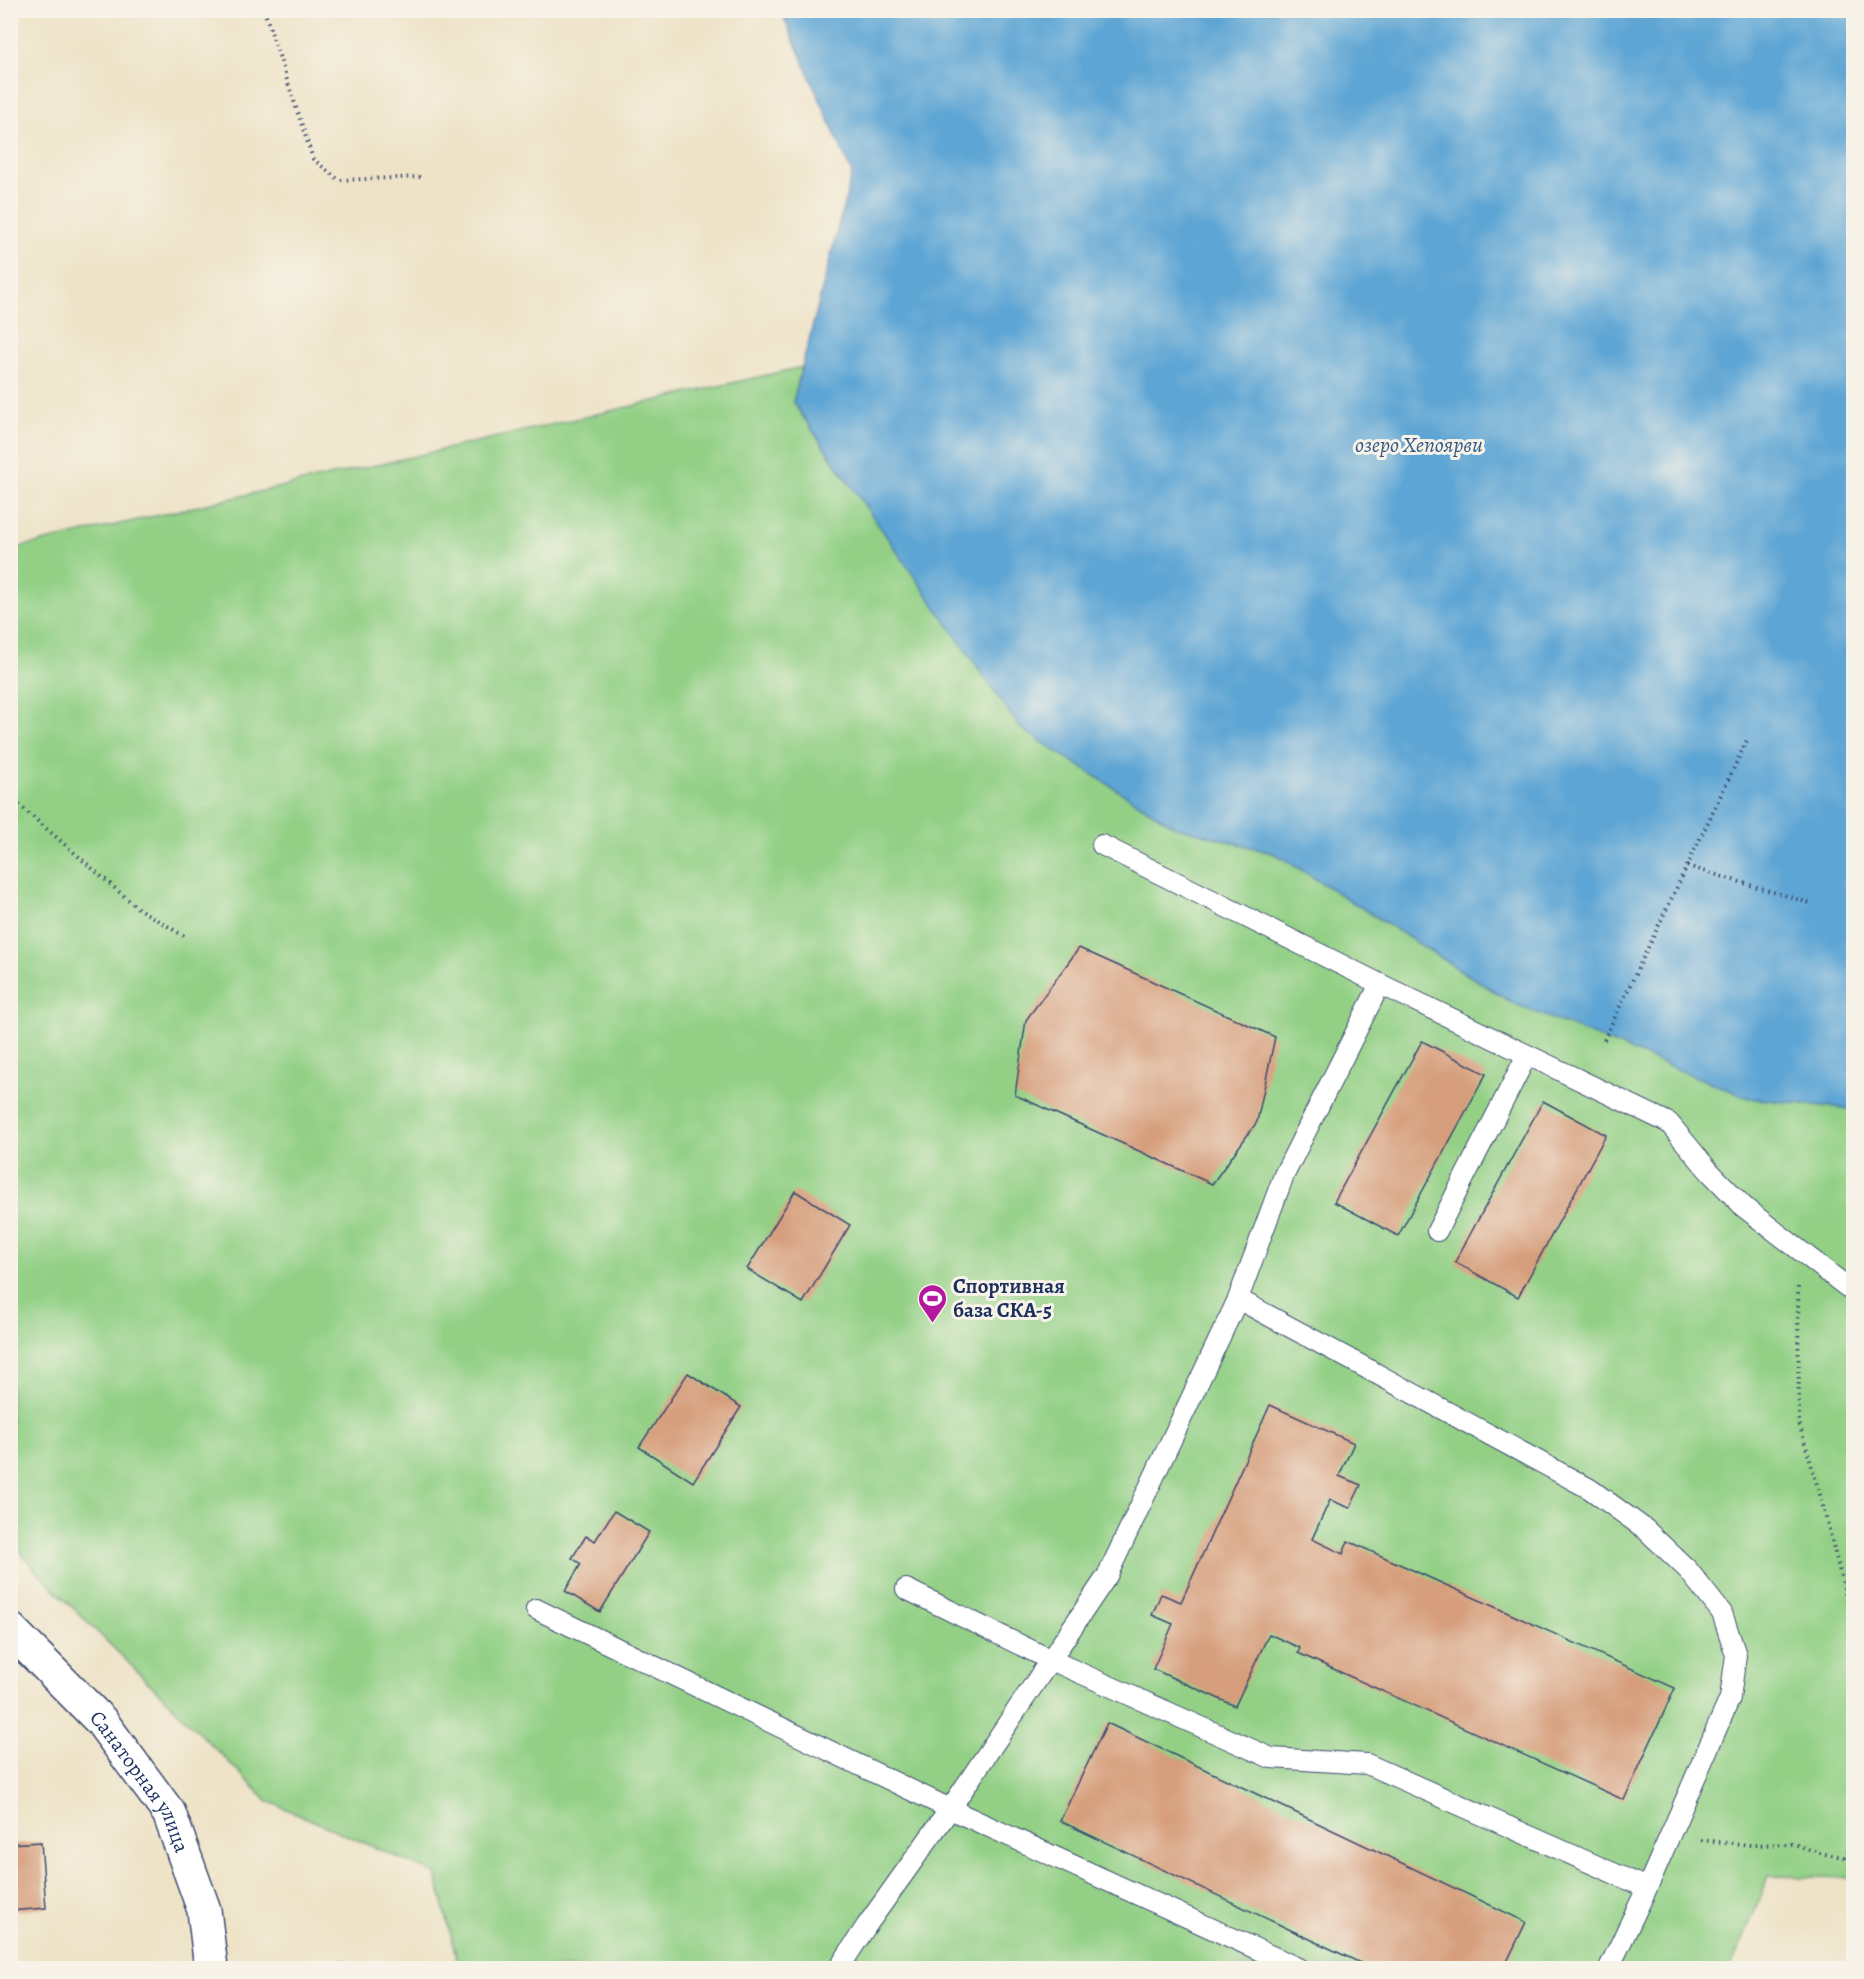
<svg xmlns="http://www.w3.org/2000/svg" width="1864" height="1979" font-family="Alegreya,serif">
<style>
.green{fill:#93d086;stroke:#578072;stroke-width:1.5}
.water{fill:#5da5d4;stroke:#3c6a99;stroke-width:1.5}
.building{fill:#d69e7b}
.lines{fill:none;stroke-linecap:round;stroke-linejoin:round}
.lane-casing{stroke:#3b4a6e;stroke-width:22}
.street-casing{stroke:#3b4a6e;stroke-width:36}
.path{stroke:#3b4a6e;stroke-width:4;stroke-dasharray:1.5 4.5;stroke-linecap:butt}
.lane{stroke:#fff;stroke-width:20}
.street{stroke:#fff;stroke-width:33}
.labels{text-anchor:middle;stroke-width:6;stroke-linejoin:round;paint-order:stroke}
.poi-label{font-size:21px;font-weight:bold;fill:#1b2f5e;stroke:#f7f3e8;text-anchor:start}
.street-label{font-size:21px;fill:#1b2f5e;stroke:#f7f3e8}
.water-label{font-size:22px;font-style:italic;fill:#325887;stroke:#f7f3e8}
</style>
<rect width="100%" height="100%" fill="#f7f3e8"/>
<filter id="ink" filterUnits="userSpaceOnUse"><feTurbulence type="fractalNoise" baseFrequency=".0167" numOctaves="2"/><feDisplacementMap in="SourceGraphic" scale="12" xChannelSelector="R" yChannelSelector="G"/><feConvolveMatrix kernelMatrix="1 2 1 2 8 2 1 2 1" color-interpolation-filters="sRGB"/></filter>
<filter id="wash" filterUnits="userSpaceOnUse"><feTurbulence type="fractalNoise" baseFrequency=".008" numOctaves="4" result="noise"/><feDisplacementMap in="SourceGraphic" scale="24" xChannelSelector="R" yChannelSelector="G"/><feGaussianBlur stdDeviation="1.35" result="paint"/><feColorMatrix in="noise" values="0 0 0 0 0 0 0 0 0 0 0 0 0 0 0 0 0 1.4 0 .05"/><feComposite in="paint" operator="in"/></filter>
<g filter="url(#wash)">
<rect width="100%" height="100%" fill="#eee3c7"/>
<path class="green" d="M 802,367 L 793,402 L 1020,728 L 1174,826 L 1276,854 L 1513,1003 L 1749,1098 L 1853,1109 L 1853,1878 L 1769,1876 L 1731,1968 L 459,1968 L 436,1874 L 268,1801 L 37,1572 L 11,1540 L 11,549 Z"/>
<path class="water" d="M 781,11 L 1853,11 L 1853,1109 L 1749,1098 L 1513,1003 L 1276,854 L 1174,826 L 1020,728 L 793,402 L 852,173 Z"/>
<g id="blocks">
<path class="building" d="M 1079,948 L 1275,1037 L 1257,1122 L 1212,1184 L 1015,1095 L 1026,1020 Z
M 1422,1041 L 1486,1074 L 1398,1236 L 1334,1202 Z
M 1543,1101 L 1606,1135 L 1518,1297 L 1455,1262 Z
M 795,1191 L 850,1225 L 803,1303 L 747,1269 Z
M 688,1373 L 741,1407 L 693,1482 L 639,1447 Z
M 1270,1405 L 1354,1443 L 1339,1476 L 1361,1485 L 1350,1508 L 1330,1500 L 1312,1539 L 1343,1554 L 1348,1541 L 1675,1688 L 1624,1800 L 1298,1653 L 1300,1648 L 1269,1634 L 1235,1706 L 1153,1669 L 1173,1624 L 1152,1615 L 1161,1594 L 1181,1602 Z
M 614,1511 L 649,1532 L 600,1612 L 565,1591 L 581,1564 L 572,1558 L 586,1536 L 595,1541 Z
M 1107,1723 L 1526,1922 L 1504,1968 L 1371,1968 L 1060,1821 Z
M 41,1842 L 46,1908 L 10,1911 L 10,1844 Z
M 336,1964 L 404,1965 L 404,1968 L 336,1968 Z"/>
</g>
</g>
<g filter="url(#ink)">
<use href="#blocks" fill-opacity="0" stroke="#3b4a6e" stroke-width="1.5"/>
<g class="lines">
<defs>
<path id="lane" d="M 1102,845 L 1380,984 L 1669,1123 L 1709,1171 L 1745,1208 L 1851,1290
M 1437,1231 L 1527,1055
M 906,1589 L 1051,1660 L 1271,1758 L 1367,1764 L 1647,1888 L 1730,1698 L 1736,1655 L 1722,1613 L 1688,1570 L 1645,1529 L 1590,1489 L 1238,1299
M 536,1609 L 950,1809 L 1298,1968
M 839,1968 L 867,1925 L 950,1809 L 1107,1576 L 1238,1299 L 1284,1175 L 1380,984
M 1609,1968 L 1647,1888"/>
<g id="street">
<path id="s1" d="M 10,1629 L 101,1721 L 169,1813 L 204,1910 L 211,1968"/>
</g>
</defs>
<use href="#lane" class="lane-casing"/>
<use href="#street" class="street-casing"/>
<path class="path" d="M 264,10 L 313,159 L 339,180 L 422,177
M 10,797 L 139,909 L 184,936
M 1687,866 L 1810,903
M 1604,1040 L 1748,738
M 1798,1287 L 1799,1423 L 1821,1498 L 1854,1627
M 1701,1840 L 1751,1845 L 1794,1844 L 1820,1853 L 1854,1859
M 1847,1858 L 1854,1799
M 1854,1892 L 1850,1893 L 1854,1910"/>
<use href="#lane" class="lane"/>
<use href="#street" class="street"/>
</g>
</g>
<defs>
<symbol id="stadium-pin" viewBox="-11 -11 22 30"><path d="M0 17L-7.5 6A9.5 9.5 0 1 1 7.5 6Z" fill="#b5179e" stroke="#f7f3e8"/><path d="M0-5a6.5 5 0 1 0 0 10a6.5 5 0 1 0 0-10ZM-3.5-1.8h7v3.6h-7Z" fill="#fff"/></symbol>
</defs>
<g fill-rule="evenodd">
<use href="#stadium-pin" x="916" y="1282" width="33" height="45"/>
</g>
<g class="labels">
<g class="poi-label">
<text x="953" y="1293">Спортивная<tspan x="953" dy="24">база СКА-5</tspan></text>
</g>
<g class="street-label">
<text dy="7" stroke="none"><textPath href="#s1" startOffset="202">Санаторная улица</textPath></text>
</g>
<g class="water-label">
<text x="1419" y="452">озеро Хепоярви</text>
</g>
</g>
<rect width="1864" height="1979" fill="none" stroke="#f7f3e8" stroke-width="36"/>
</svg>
